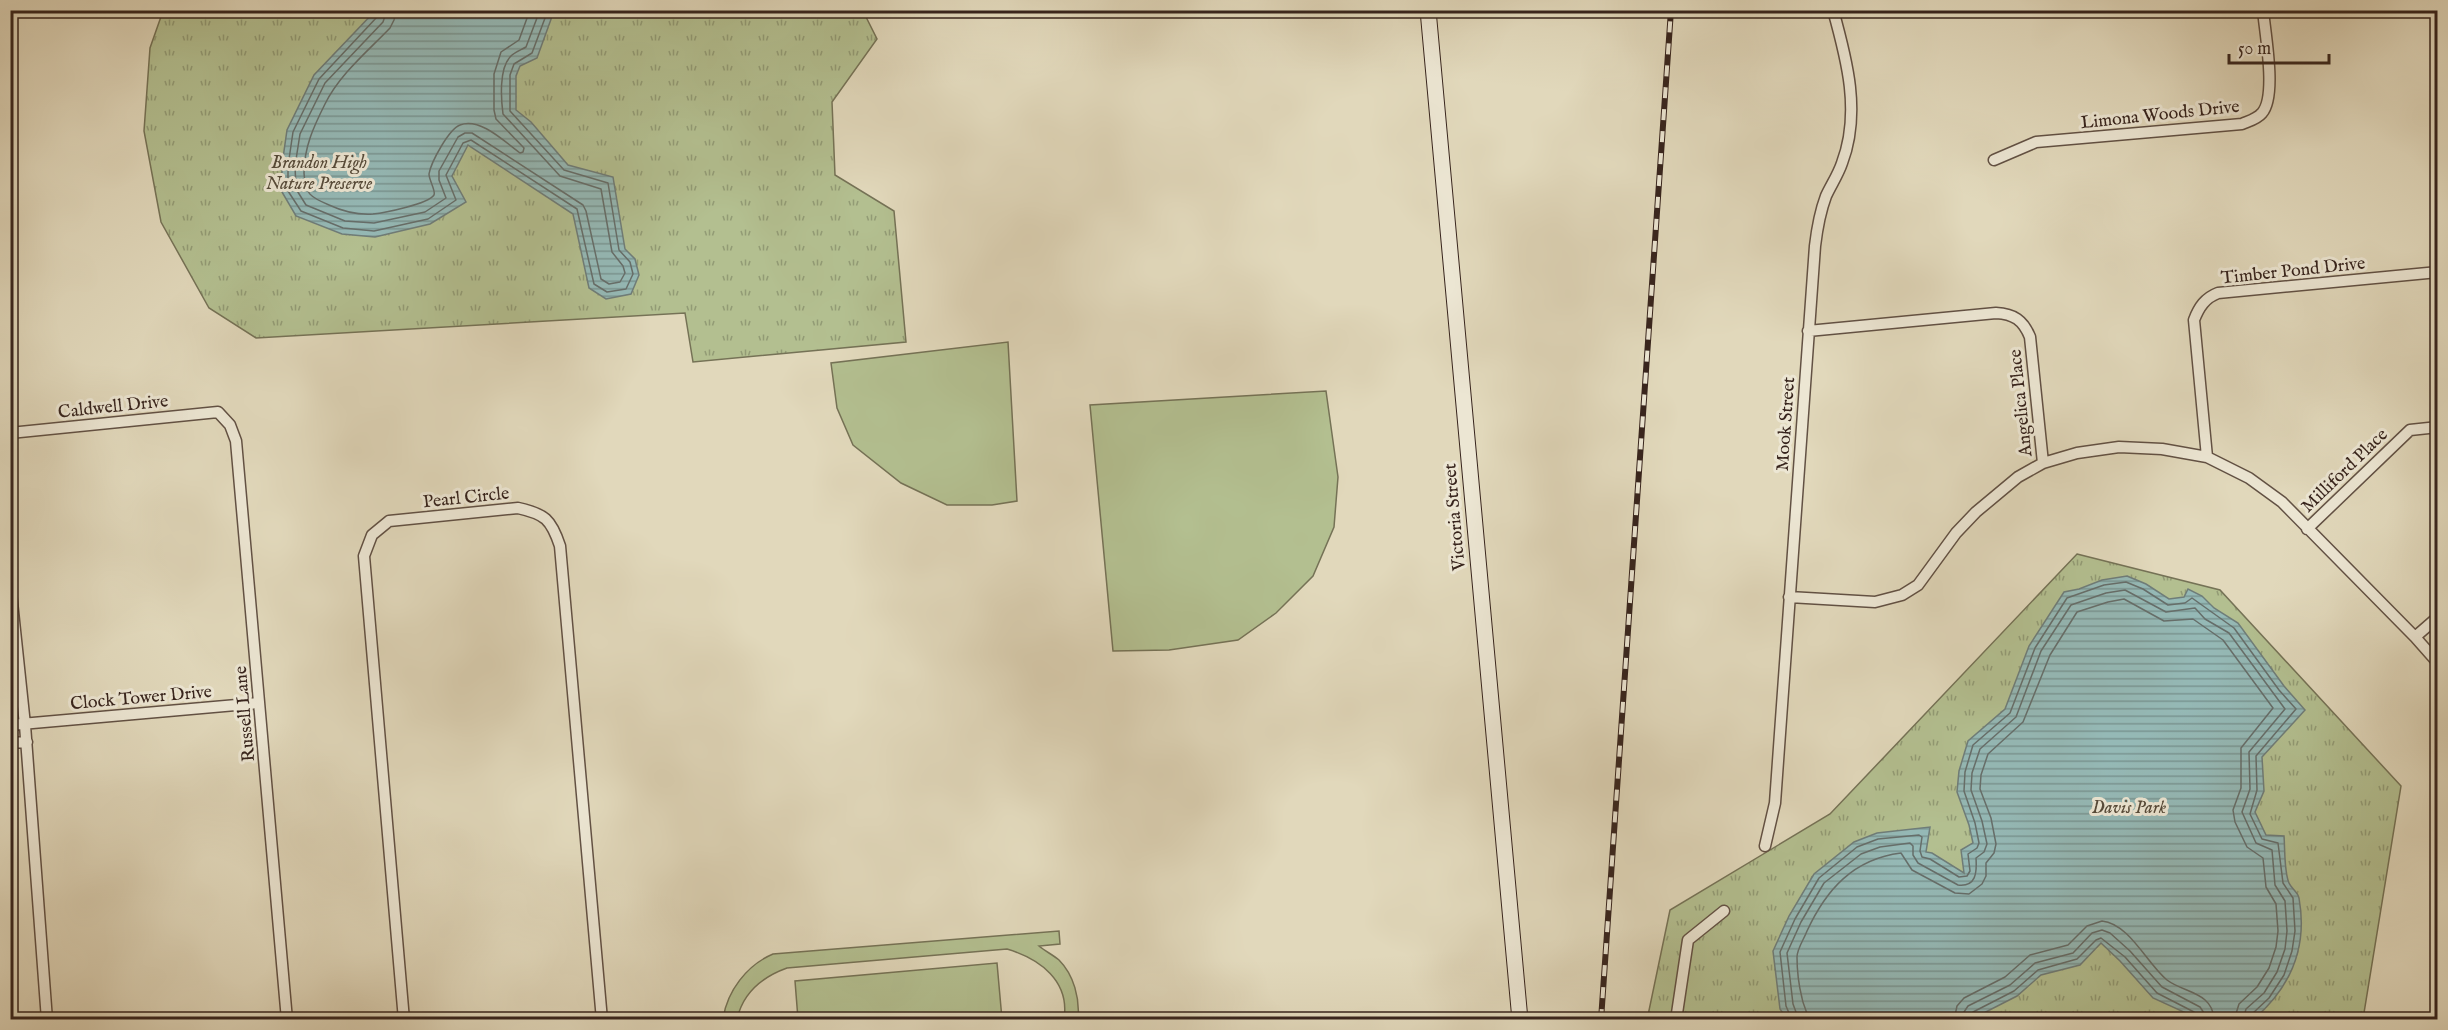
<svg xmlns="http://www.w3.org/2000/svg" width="2448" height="1030" font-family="'IM FELL English',serif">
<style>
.grass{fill:#b3bf90;stroke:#757256;stroke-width:1.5}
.park{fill:url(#park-tufts);stroke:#757256;stroke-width:1.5}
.water{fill:url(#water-rules);stroke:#6f7d79;stroke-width:1.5}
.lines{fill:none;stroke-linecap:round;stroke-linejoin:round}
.shore{stroke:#666e6a;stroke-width:1.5}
.street-casing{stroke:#625144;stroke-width:13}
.secondary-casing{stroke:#37241d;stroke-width:17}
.street{stroke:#ece6d3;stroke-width:10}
.secondary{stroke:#ece6d3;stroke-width:15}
.rail-casing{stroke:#37241d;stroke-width:6}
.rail{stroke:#ece6d3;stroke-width:4;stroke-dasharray:11;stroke-linecap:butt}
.labels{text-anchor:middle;stroke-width:6;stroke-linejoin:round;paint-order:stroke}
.street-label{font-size:18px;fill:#37241d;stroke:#ece6d3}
.park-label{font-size:18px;font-style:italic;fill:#564b3a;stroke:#ece6d3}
</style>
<defs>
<pattern id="park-tufts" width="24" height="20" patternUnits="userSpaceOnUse" patternTransform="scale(1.5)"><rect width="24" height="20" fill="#b3bf90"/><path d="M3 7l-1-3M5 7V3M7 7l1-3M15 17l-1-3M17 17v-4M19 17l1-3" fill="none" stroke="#929b75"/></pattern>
<pattern id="water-rules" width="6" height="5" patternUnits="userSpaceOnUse" patternTransform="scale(1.5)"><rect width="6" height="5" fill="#95b9b6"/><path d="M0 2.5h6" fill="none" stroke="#7a9693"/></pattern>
</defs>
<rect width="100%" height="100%" fill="#e1d8bb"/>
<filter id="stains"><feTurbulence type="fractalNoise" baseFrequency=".00333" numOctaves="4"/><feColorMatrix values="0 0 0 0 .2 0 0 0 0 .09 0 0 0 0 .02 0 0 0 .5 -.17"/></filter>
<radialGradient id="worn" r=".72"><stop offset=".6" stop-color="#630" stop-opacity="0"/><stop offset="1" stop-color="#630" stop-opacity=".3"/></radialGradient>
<path class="grass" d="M 1008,342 L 1017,501 L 992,505 L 947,505 L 901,483 L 853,445 L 837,408 L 831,363 Z
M 1326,391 L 1338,477 L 1334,527 L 1313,576 L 1276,613 L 1238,640 L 1169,650 L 1113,651 L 1090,405 Z
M 1059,931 L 1060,944 L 1039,946 C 1045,951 1053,955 1059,960 C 1074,975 1080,999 1078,1019 L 1064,1019 C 1070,981 1040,959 1007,949 L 787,968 C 762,977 743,993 737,1019 L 723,1019 C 727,991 747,965 773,954 Z
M 997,963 L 1002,1019 L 798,1019 L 795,981 Z"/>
<path class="park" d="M 163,11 L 863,11 L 877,39 L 832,102 L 835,175 L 894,211 L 906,342 L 693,362 L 685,313 L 256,338 L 209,308 L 161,222 L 144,131 L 150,48 Z
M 2077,554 L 2220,590 L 2401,786 L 2363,1019 L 1647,1020 L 1670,910 L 1830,814 Z"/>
<path class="water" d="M 477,10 L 481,13 L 485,10 L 554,11 L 537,58 L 520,66 L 516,76 L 516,110 L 531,122 L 568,165 L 613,177 L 625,249 L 635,259 L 639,275 L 631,294 L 606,299 L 589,288 L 573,214 L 468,145 L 452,176 L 466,202 L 430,224 L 375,237 L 342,234 L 296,216 L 282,192 L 282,165 L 287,130 L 314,75 L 375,11 Z
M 2127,576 L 2146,584 L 2169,599 L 2184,597 L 2188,589 L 2202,596 L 2214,608 L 2238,623 L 2284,686 L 2305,710 L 2262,757 L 2264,791 L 2255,812 L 2266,835 L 2284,836 C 2285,848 2284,872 2289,883 C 2291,888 2298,892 2299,898 C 2308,948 2291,987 2254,1019 L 2199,1019 L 2153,998 L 2120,961 L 2101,943 L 2080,965 L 2041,975 L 2017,996 L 1972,1019 L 1787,1019 L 1780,1009 L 1773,951 L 1789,916 L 1814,874 L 1854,842 L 1877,833 L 1930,827 L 1926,852 L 1932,853 L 1964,873 L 1961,850 L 1973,843 L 1969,825 L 1957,792 L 1959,771 L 1968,741 L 2005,709 L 2029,646 L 2064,592 L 2079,589 L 2102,580 Z"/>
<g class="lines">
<path class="shore" d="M 379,10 L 377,17 L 319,79 L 293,132 L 288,166 L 288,191 L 301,211 L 343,228 L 374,231 L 428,219 L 456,200 L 446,175 L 463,143 L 471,140 L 577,209 L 594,284 L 607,292 L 626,289 L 633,274 L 630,262 L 619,250 L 608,183 L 564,170 L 510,111 L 510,75 L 514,64 L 532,53 L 548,10
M 387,10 L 383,22 L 325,83 L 300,134 L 295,166 L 296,189 L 306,205 L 345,221 L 374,223 L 425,212 L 446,198 L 439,180 L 439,171 L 458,137 L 465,133 L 472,133 L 583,205 L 586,211 L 601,279 L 609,284 L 620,282 L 625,273 L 623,266 L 612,252 L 601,189 L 560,176 L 503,114 C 501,99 499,69 510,57 C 514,52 521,50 526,47 L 540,10
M 396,10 L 394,20 L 390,28 C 367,52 340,74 325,104 C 314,126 304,147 304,173 C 305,194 310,197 329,205 C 342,211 358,215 373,214 C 384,213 428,204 434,195 C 436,191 429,180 429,174 C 431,162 449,129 460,125 C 480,117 505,142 520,153 L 523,152 L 524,148 L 496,119 L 494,110 L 494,74 L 501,52 L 519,40 L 530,10
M 1792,1020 L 1786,1006 L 1780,952 L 1795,919 L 1819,878 L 1857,847 L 1878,839 L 1919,835 L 1922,837 L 1920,851 L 1922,857 L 1930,859 L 1959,877 L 1967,876 L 1970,871 L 1968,854 L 1977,848 L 1979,843 L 1975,823 L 1964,791 L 1965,772 L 1973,745 L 2010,713 L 2035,648 L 2067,598 L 2104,585 L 2126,582 L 2143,589 L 2168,605 L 2185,603 L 2192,598 L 2234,628 L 2279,690 L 2296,709 L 2256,756 L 2257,790 L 2250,814 L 2262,839 L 2278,843 L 2283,883 L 2293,898 L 2295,931 L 2292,951 L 2284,975 L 2269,998 L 2252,1014 L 2251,1020
M 1799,1020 L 1793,1004 L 1787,953 L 1801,922 L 1824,883 L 1861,854 L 1880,847 L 1910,843 L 1913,846 L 1913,855 L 1918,863 L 1958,885 C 1976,887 1977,873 1976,858 L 1984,852 L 1987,844 L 1982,821 L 1971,790 L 1972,773 L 1980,749 L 2016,717 L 2041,651 L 2071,605 L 2106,593 L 2125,590 L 2166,612 L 2195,608 L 2205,619 L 2229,633 L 2285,709 L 2249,752 L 2250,789 L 2242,812 L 2256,843 L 2272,850 L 2275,885 L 2285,901 L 2287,931 L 2285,949 L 2277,972 L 2264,993 L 2246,1009 L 2243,1020
M 1808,1020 C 1808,1011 1803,1006 1802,998 C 1799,986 1797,970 1797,957 C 1797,949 1804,939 1807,931 C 1826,890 1853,859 1901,853 L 1912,870 L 1955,893 L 1969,894 L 1982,884 L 1986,876 L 1986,863 L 1994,853 L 1996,844 L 1991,818 L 1980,789 L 1981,775 L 1988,754 L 2023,722 L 2050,655 L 2077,612 L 2108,602 L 2124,599 L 2164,621 L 2193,619 L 2223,640 L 2273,708 L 2241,748 L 2241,788 L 2233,810 L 2235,822 L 2247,847 L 2263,858 L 2266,887 L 2276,904 L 2278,931 L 2276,947 L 2269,968 L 2257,987 L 2239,1004 L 2234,1020
M 1954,1020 L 1957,1006 L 1964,998 L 2005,977 L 2030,955 L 2068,945 L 2087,926 L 2102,921 C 2130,924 2147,964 2167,980 C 2184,993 2213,992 2214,1020
M 1963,1020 L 1964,1012 L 1968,1006 L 2010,985 L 2035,963 L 2073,953 L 2092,933 L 2102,930 L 2110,933 L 2130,951 L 2162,987 L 2200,1007 L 2204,1013 L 2205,1020
M 1970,1020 L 1973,1012 L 2014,991 L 2038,970 L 2077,959 L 2096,940 L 2101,938 L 2125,957 L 2157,993 L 2194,1012 L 2197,1020"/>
<defs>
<path id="street" d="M 1994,160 L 2036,142 L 2242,124 C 2249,121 2257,119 2262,113 C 2277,96 2265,34 2263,10
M 1808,331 L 1996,313 C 2014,314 2023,320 2030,337 L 2043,463
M 10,433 L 218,412 L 230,425 L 236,441 L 287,1020
M 2207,457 L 2194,320 C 2199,307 2205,298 2218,293 L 2438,272
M 2307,529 L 2410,430 L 2438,427
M 10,583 L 25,725 L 47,1020
M 1789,597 L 1875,602 L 1902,595 L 1918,585 L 1956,533 L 1976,512 L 2018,477 L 2043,463 L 2077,453 L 2119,447 L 2162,449 L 2207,457 L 2249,478 L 2282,502 L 2415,637 L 2438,663
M 2415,637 L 2438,617
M 10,725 L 259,703
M 10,743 L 27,742
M 1765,846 L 1775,803 L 1815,246 C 1817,229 1820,212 1826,196 C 1831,185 1838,175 1842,163 C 1861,113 1847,60 1833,10
M 404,1020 L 364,556 L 372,535 L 389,521 L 518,508 C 545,514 551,519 560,546 L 602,1020
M 1676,1020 L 1688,940 L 1724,911"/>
<path id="secondary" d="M 1428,10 L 1520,1020"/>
</defs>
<use href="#street" class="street-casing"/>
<use href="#secondary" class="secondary-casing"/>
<use href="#street" class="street"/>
<use href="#secondary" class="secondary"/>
<defs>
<path id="rail" d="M 1601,1020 L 1671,10"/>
</defs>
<use href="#rail" class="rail-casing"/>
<use href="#rail" class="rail"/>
</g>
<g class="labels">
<g class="street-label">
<text transform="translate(2160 114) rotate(-6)" y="6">Limona Woods Drive</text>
<text transform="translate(2293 270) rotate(-6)" y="6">Timber Pond Drive</text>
<text transform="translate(2020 403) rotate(-96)" y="6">Angelica Place</text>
<text transform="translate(113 406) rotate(-6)" y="6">Caldwell Drive</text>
<text transform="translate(1785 424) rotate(-86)" y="6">Mook Street</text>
<text transform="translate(2344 470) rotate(-44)" y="6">Milliford Place</text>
<text transform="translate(466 497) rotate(-6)" y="6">Pearl Circle</text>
<text transform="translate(1454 517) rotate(-95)" y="6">Victoria Street</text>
<text transform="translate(141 697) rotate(-5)" y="6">Clock Tower Drive</text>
<text transform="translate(244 714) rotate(-95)" y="6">Russell Lane</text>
</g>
<g class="park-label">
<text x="319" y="168">Brandon High<tspan x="319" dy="21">Nature Preserve</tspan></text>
<text x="2129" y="813">Davis Park</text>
</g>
</g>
<rect width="2448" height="1030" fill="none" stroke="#e1d8bb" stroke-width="36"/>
<rect x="12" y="12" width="2424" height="1006" fill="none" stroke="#37241d" stroke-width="3"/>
<rect x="18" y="18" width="2412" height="994" fill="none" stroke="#37241d" stroke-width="1.5"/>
<path d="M2229 54v9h100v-9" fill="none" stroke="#37241d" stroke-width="3"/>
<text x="2238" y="54" font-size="18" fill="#37241d" stroke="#ece6d3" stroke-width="4.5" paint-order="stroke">50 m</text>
<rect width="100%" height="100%" filter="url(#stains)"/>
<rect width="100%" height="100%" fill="url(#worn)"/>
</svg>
